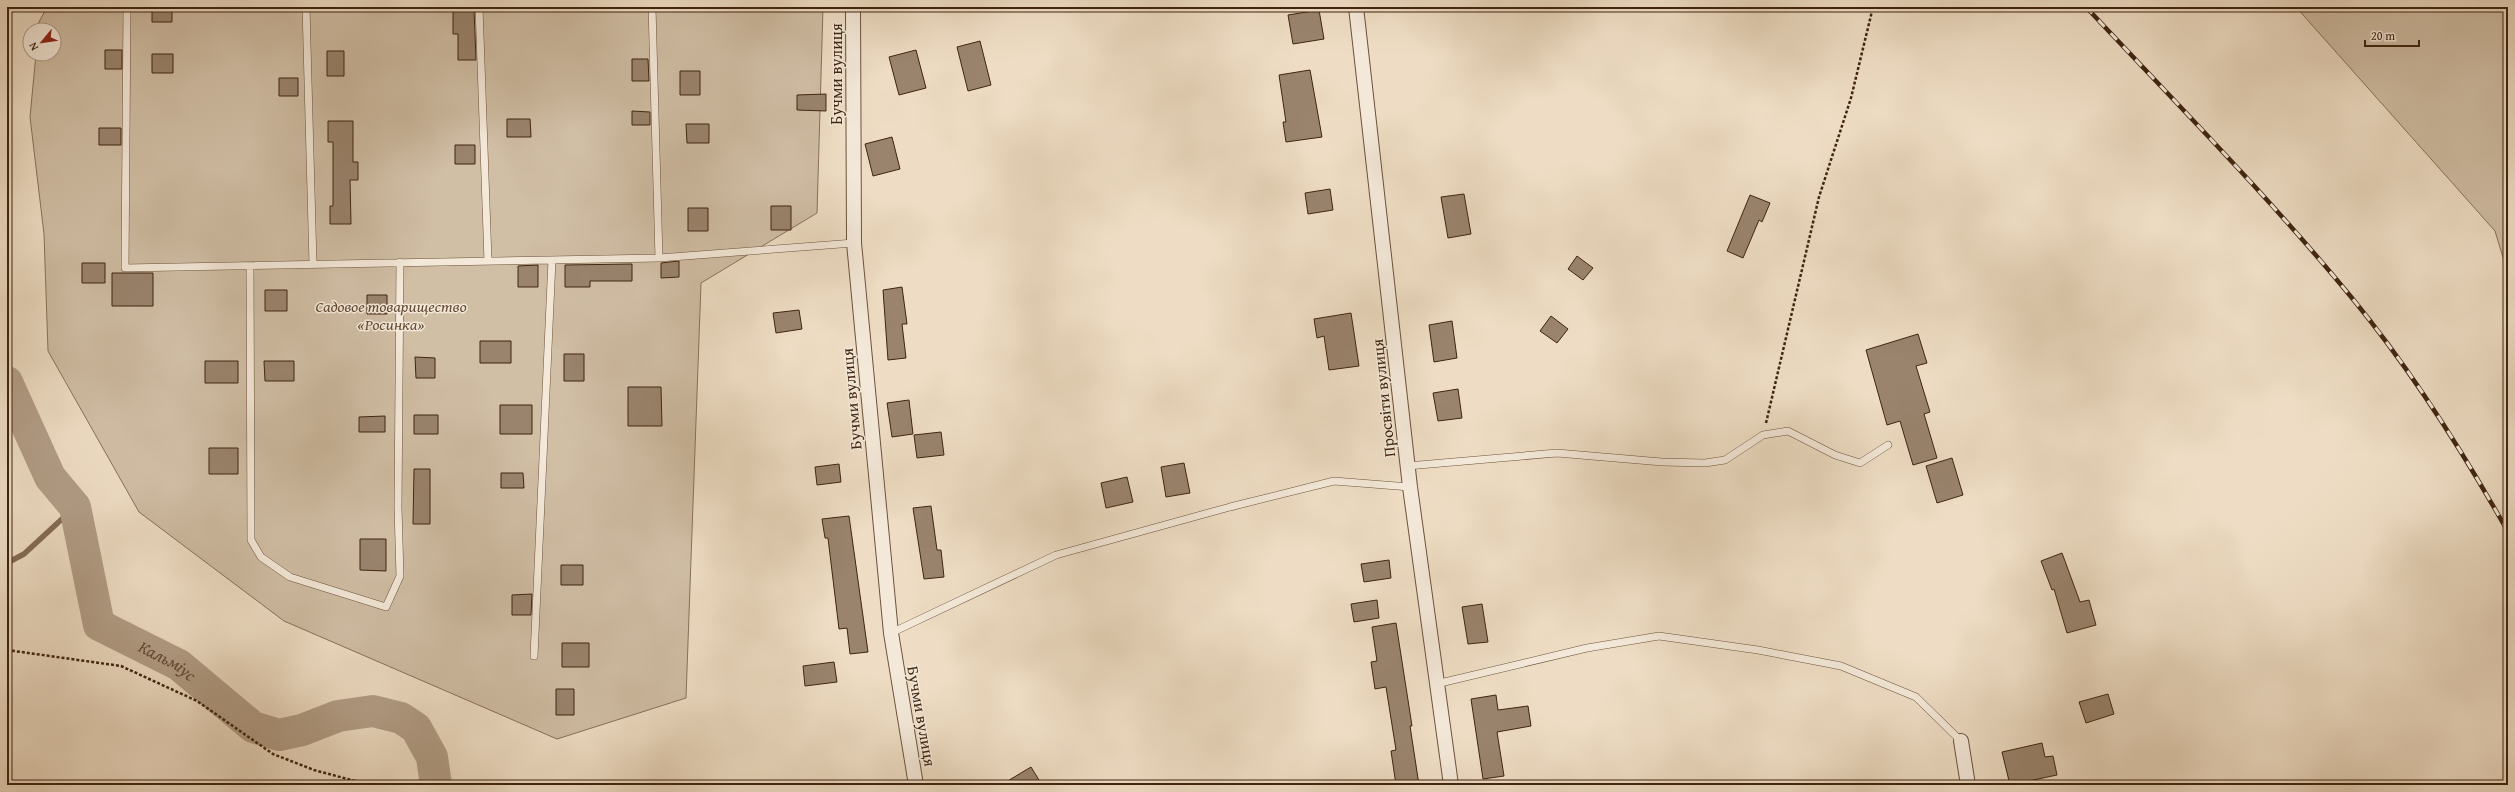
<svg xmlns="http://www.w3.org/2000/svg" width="2515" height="792" font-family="'Gentium Book Plus',serif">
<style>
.green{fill:#d0bea5;stroke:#88715a}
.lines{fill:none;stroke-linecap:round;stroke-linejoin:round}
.stream{stroke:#846d57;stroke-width:5.5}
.river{stroke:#b29e87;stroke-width:32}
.building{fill:#9a846e;stroke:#3f2410}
.service-casing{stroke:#6b523d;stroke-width:8}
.minor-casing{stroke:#6b523d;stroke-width:16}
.path{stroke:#3f2410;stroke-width:2.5;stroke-dasharray:3 2;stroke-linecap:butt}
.service{stroke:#f4e9d9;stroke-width:7}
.minor{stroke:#f4e9d9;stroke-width:14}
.rail-casing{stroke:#3f2410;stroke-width:4.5}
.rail{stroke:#f4e9d9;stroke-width:3;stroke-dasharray:9;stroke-linecap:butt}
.labels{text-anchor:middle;stroke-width:3;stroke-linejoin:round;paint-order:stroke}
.street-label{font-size:16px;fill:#3f2410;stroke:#f4e9d9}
.park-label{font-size:16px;font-style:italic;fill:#634a35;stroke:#f4e9d9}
.water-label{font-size:17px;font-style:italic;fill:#624934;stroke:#f4e9d9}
</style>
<rect width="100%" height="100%" fill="#eeddc4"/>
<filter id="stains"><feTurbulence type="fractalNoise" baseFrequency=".005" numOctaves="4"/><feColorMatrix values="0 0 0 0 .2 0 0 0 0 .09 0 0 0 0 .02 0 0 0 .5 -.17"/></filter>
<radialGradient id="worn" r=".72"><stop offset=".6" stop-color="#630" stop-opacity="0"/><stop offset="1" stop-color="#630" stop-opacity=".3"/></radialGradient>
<path class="green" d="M 47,7 L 823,7 L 817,213 L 701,283 L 686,698 L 557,739 L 284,621 L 139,512 L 48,351 L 44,234 L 30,117 L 36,54 L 54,54 L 54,30 L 38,30 L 39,22 Z
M 2296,7 L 2508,7 L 2508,274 L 2495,231 Z"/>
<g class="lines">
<path class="stream" d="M 7,563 L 24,554 L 75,507"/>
<path class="river" id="s1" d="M 7,382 L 50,477 L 75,507 L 99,625 L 179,665 L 253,727 L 279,735 L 302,730 L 338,716 L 373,711 L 401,718 L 416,728 L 432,757 L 436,785"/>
</g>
<path class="building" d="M 152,7 L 172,7 L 172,22 L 152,22 Z
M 453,10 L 474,10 L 476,60 L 458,60 L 458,34 L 453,34 Z
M 1319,10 L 1324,39 L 1293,44 L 1288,15 Z
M 980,41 L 991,85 L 968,91 L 957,47 Z
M 105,50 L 122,50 L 122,69 L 105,69 Z
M 916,50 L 926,88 L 899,95 L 889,57 Z
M 327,51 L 344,51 L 344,76 L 327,76 Z
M 152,54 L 173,54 L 173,73 L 152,73 Z
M 632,59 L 648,59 L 649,81 L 632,81 Z
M 1310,70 L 1322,137 L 1286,142 L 1283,122 L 1286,122 L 1279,75 Z
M 680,71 L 700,71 L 700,95 L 680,95 Z
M 279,78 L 298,78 L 298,96 L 279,96 Z
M 826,94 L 826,111 L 797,110 L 797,95 Z
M 632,111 L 650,112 L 650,125 L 632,125 Z
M 507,119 L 530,119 L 531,137 L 507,137 Z
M 328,121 L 353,121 L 353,162 L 358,162 L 358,180 L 350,180 L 351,224 L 330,224 L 330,206 L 333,206 L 333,142 L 328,142 Z
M 686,124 L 709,124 L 709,143 L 687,143 Z
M 99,128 L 121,128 L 121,145 L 99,145 Z
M 892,137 L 900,169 L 873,176 L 865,144 Z
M 455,145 L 475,145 L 475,164 L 455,164 Z
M 1330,189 L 1333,210 L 1308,214 L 1305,193 Z
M 1464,194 L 1471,234 L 1448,238 L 1441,197 Z
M 1750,195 L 1770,203 L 1762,222 L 1759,220 L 1743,258 L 1727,251 Z
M 771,206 L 791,206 L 791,230 L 771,230 Z
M 688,208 L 708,208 L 708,231 L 688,231 Z
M 1577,256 L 1593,268 L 1583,280 L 1568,269 Z
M 679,261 L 679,277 L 661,278 L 661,263 Z
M 82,263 L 105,263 L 105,283 L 82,283 Z
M 632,264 L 632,281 L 590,281 L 590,287 L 565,287 L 565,265 Z
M 538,265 L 538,287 L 518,287 L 518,266 Z
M 112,273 L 153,273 L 153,306 L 112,306 Z
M 902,287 L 907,324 L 902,324 L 906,358 L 888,360 L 883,290 Z
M 265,290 L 287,290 L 287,311 L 265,311 Z
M 367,295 L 387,295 L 387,314 L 367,314 Z
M 799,310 L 802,329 L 776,333 L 773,313 Z
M 1351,313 L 1359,366 L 1329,370 L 1324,336 L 1317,338 L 1314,319 Z
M 1551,316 L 1568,329 L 1557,343 L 1540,331 Z
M 1452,321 L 1457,358 L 1434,362 L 1429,325 Z
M 1918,334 L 1927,363 L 1916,366 L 1930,412 L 1924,414 L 1937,458 L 1913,465 L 1900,421 L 1887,425 L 1866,350 Z
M 480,341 L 511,341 L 511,363 L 480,363 Z
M 564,354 L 584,354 L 584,381 L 564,381 Z
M 415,357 L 435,358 L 435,378 L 416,378 Z
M 205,361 L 238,361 L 238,383 L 205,383 Z
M 264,361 L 294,361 L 294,381 L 265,381 Z
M 628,387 L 661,387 L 662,426 L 628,426 Z
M 1458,389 L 1462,418 L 1438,421 L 1433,393 Z
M 909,400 L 913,434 L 892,437 L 887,403 Z
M 500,405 L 532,405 L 532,434 L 500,434 Z
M 414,415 L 438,415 L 438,434 L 414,434 Z
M 385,416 L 385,432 L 359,432 L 359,417 Z
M 941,432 L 944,455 L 917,458 L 914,435 Z
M 209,448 L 238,448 L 238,474 L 209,474 Z
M 1952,458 L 1963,495 L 1937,503 L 1926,466 Z
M 1184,463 L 1190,493 L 1166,497 L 1161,467 Z
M 839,464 L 841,482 L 817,485 L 815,467 Z
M 414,469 L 430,469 L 430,524 L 413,524 Z
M 501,473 L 523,473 L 524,488 L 501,488 Z
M 1127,477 L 1133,502 L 1106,508 L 1101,483 Z
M 931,506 L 937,550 L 941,550 L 944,577 L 924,579 L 913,508 Z
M 849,516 L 868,652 L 850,654 L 847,628 L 839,629 L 828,538 L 825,538 L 822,519 Z
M 360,539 L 386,539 L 386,571 L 360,570 Z
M 2062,553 L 2080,602 L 2089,600 L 2096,625 L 2067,633 L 2054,589 L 2052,590 L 2041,561 Z
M 1389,560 L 1391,578 L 1364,582 L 1361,564 Z
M 561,565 L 583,565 L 583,585 L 561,585 Z
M 532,594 L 531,615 L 512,615 L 512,595 Z
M 1377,600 L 1379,618 L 1354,622 L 1351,604 Z
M 1482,604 L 1488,642 L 1468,644 L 1462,607 Z
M 1396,623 L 1412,726 L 1410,726 L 1419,785 L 1396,785 L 1391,751 L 1396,750 L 1386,687 L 1375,689 L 1371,662 L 1377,661 L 1372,627 Z
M 562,643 L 589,643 L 589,667 L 562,667 Z
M 834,662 L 837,682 L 805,686 L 803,666 Z
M 556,689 L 574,689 L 574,715 L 556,715 Z
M 2108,694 L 2114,714 L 2086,723 L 2079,702 Z
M 1496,695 L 1498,710 L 1528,706 L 1531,726 L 1497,732 L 1504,776 L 1483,779 L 1471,699 Z
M 2042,743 L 2045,757 L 2053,756 L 2057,775 L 2010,785 L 2002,752 Z
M 1031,767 L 1042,785 L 1001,785 Z"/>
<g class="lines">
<defs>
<path id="service" d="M 127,7 L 125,268 L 659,258 L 854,243
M 306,7 L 313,264
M 479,7 L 488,261
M 652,7 L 659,258
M 250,266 L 251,540 L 261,557 L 290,577 L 386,607 L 400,576 L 398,507 L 400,262
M 1407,466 L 1557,453 L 1662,462 L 1705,463 L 1725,460 L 1763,435 L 1788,431 L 1835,455 L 1860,463 L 1888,445
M 891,633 L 1056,555 L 1230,507 L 1334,481 L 1410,487
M 534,656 L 552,260
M 1436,684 L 1587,648 L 1659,636 L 1758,650 L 1841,666 L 1916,697 L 1961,741"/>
<path id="minor" d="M 853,7 L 854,243 L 891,633 L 916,785
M 1356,7 L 1410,487 L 1451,785
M 1961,741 L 1968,785"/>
</defs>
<use href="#service" class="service-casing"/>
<use href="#minor" class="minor-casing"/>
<path class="path" d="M 1766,423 L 1819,197 L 1851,98 L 1873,7
M 7,650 L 121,666 L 197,701 L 273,754 L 314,770 L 370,785"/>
<use href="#service" class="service"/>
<use href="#minor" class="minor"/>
<defs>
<path id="rail" d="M 2086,7 C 2176,103 2268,196 2352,298 C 2411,370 2462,450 2508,532"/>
</defs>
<use href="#rail" class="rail-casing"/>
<use href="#rail" class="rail"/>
</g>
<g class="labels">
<g class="street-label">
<text transform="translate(836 74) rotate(-90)" y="6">Бучми вулиця</text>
<text transform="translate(1383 398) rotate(-96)" y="6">Просвіти вулиця</text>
<text transform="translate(851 399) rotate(-95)" y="6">Бучми вулиця</text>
<text transform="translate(922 716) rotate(80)" y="6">Бучми вулиця</text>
</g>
<g class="park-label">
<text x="391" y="312">Садовое товарищество<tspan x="391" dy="18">«Росинка»</tspan></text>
</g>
<g class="water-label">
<text dy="6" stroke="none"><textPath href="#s1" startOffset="341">Кальміус</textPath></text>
</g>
</g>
<rect width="2515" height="792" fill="none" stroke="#eeddc4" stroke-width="24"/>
<rect x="8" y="8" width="2499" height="776" fill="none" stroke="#3f2410" stroke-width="2"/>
<rect x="12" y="12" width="2491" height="768" fill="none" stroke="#3f2410"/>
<g transform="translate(42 42) rotate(241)"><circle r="19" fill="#f4e9d9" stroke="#ac9a89"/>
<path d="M0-3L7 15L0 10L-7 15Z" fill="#8f2418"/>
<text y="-6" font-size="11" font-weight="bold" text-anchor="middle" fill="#3f2410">N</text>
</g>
<path d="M2365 40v6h54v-6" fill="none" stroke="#3f2410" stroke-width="2"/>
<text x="2371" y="40" font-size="12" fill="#3f2410" stroke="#f4e9d9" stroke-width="3" paint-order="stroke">20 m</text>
<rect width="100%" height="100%" filter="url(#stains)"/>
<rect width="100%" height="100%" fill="url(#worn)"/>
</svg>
